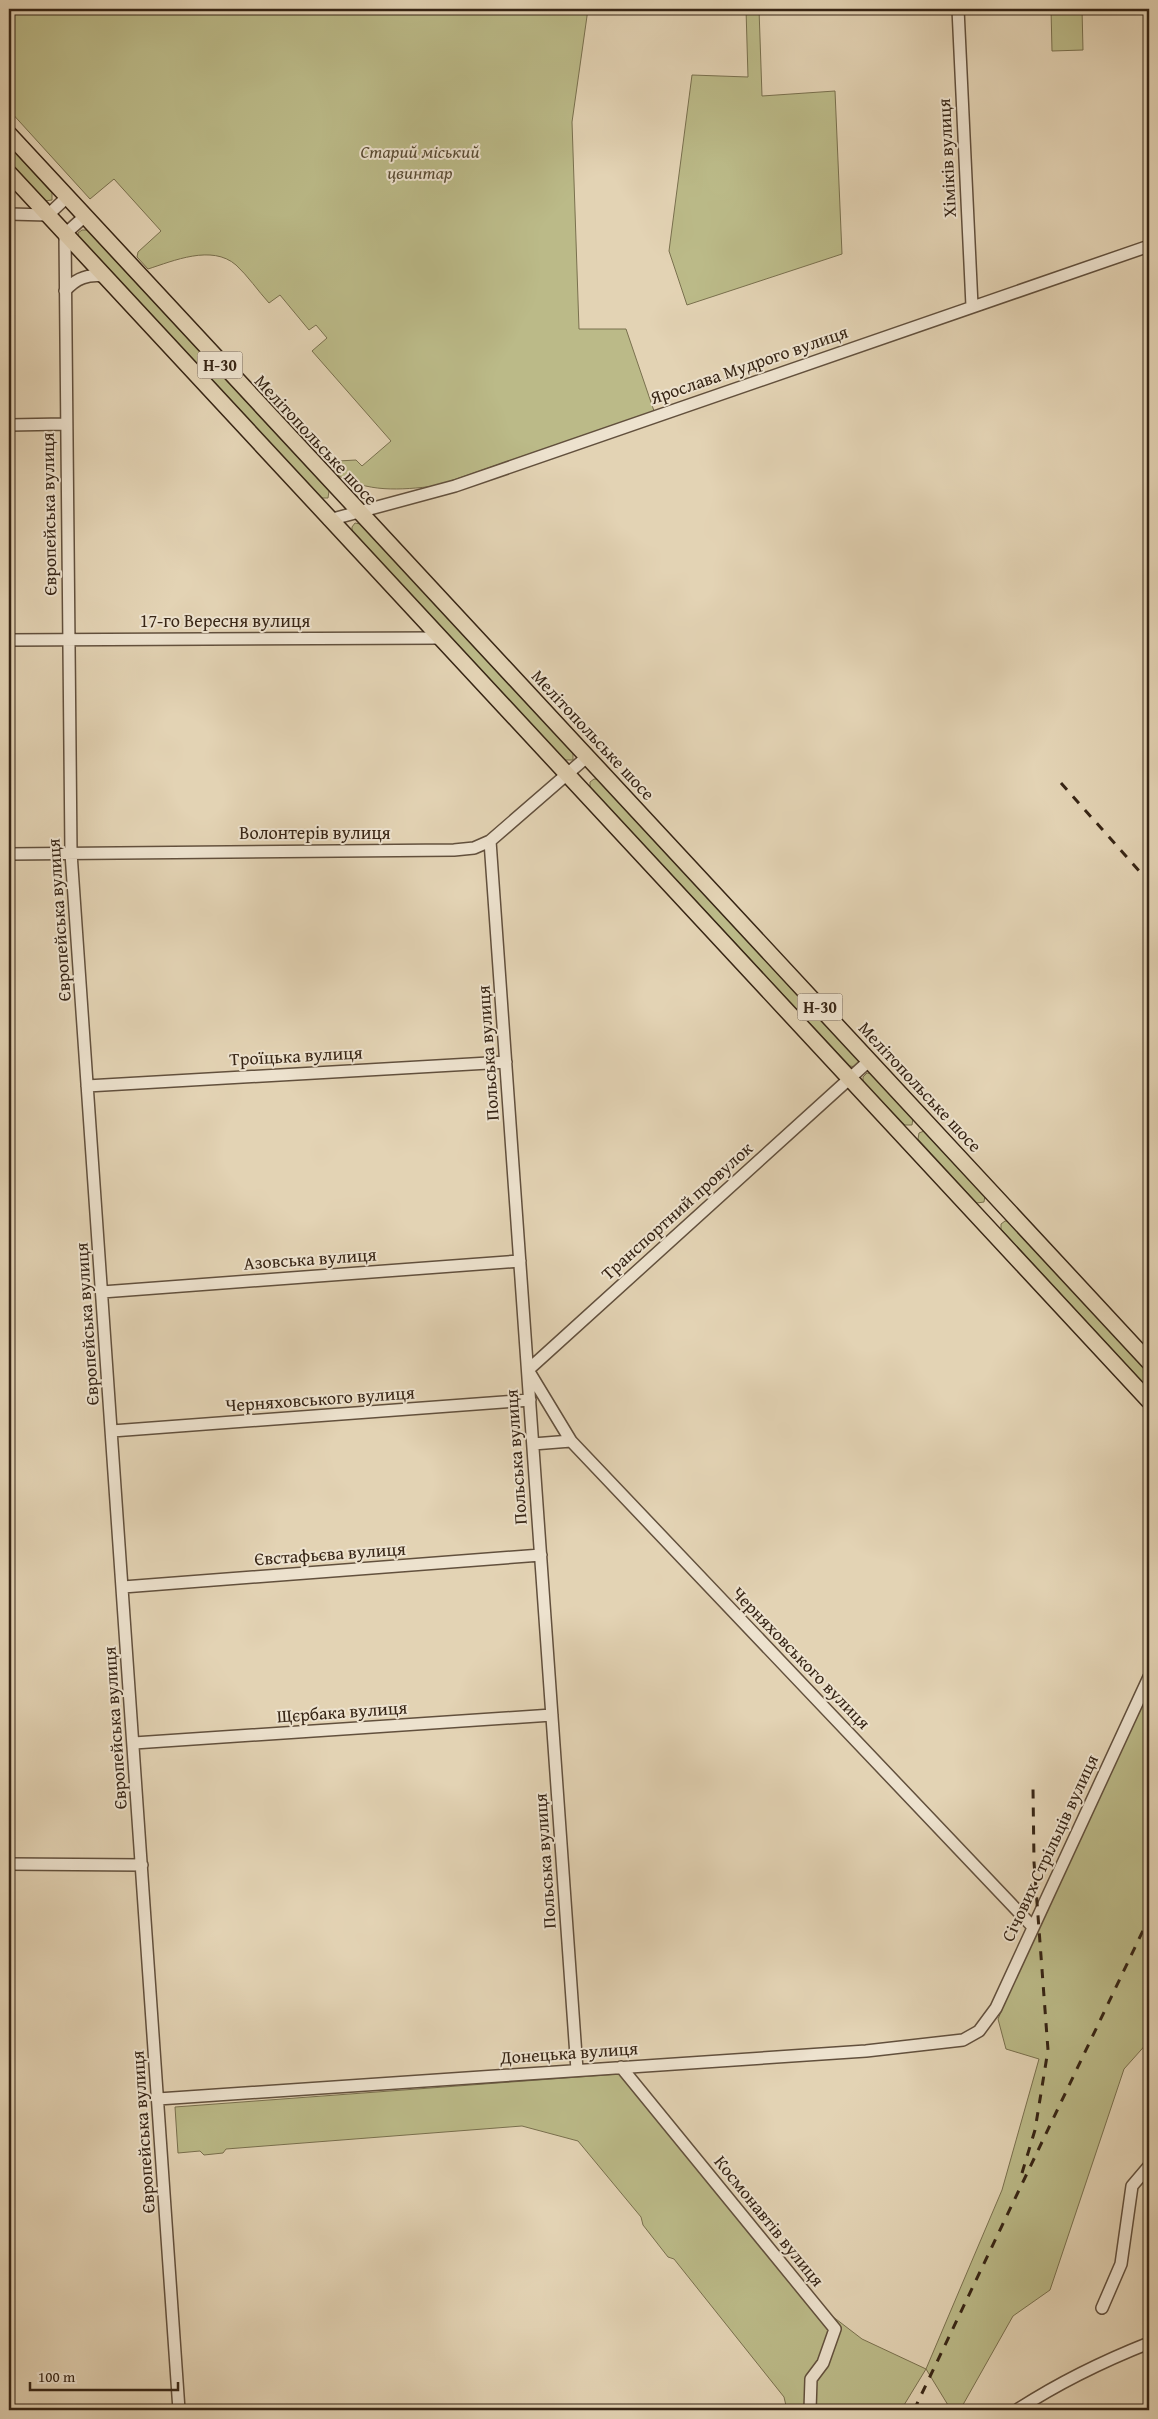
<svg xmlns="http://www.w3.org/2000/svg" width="1158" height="2419" font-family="'Gentium Book Plus',serif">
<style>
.green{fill:#bbba88;stroke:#79704e}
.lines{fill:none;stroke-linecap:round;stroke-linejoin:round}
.minor-casing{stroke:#62503d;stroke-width:14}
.major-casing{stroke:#372515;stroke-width:18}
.minor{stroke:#ede2ce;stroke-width:11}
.major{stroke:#e3d3b4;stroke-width:15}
.rail{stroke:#372515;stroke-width:3;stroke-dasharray:9 9;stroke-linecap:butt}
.labels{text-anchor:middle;stroke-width:4;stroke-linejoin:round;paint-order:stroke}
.shield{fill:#ede2ce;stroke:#6e5e4c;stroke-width:1}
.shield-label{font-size:16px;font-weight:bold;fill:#372515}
.park-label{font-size:18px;font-style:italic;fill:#584a32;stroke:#ede2ce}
.street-label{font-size:18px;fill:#372515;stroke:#ede2ce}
</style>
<rect width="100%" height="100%" fill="#e3d3b4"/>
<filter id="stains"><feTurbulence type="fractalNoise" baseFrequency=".004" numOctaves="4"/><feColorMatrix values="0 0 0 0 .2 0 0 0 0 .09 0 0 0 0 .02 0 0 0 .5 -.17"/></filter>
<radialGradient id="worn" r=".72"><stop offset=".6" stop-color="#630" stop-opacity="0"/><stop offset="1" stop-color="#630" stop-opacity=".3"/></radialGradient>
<path class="green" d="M 9,9 L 588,9 L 572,122 L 579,329 L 626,329 L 654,411 L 436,486 C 399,490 368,493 335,474 L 335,463 L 338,461 L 356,460 L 362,466 L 391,441 L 312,351 L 327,338 L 316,325 L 309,330 L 280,295 L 269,303 C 258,291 248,276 236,265 C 212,244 173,261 148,269 L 137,257 L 138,252 L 161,231 L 114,179 L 90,199 L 9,110 Z
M 746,9 L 759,9 L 762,96 L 835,91 L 842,254 L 687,305 L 669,251 L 692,75 L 748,77 Z
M 1051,9 L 1082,9 L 1083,50 L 1052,51 Z
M 9,146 L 52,193 L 52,200 L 44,201 L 9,163 Z
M 82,230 L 87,230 L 329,491 L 328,498 L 320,498 L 79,238 L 78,233 Z
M 355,523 L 360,524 L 573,753 L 573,760 L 565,760 L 352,532 L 352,527 Z
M 594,779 L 599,779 L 858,1059 L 859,1064 L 856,1067 L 850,1066 L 590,787 L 590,782 Z
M 867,1073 L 872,1074 L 913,1118 L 912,1125 L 905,1125 L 863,1082 L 863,1077 Z
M 924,1131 L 985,1195 L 984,1202 L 977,1203 L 918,1139 L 919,1133 Z
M 1005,1221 L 1010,1221 L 1149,1372 L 1149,1389 L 1001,1229 L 1001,1224 Z
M 1149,1690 L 1149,2041 L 1124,2069 L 1050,2290 L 1013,2316 L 960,2410 L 951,2410 L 926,2369 L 901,2410 L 787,2410 L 784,2397 L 674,2259 L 668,2257 L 643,2225 L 641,2217 L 578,2141 L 522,2126 L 226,2149 L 223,2153 L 204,2155 L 200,2151 L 178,2153 L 175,2107 L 619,2074 L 649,2093 L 832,2316 L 862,2339 L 926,2369 L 1002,2190 L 1039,2059 L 1006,2049 L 998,2019 L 1049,1900 Z"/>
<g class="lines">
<defs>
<path id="minor" d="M 958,9 L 972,306
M 9,214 L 48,215 L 66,198
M 84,217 L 65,234 L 71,853 L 179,2410
M 65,291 C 76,278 88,274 104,276
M 9,425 L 65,424
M 329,520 L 455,486 L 1149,246
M 9,640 L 441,638
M 490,841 L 577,2070
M 9,854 L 454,850 L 474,848 L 490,841 L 588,756
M 87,1086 L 506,1062
M 102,1292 L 520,1261
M 112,1431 L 530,1400
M 571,1441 L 528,1370 L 870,1060
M 533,1444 L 571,1441 L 1032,1926
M 123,1587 L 541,1555
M 134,1743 L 552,1715
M 9,1864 L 142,1865
M 621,2067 L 835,2329 L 823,2363 L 811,2379 L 810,2410
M 158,2099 L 866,2051 L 963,2040 L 979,2031 L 996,2008 L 1149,1677
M 1102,2308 L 1121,2264 L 1132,2186 L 1149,2166
M 1017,2410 C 1060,2382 1101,2362 1149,2343"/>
<path id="major" d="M 9,134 C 387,545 771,951 1149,1362
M 9,173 L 1149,1401"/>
</defs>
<use href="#minor" class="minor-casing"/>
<use href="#major" class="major-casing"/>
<use href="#minor" class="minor"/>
<use href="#major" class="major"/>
<path class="rail" d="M 1061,783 L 1149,882
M 1022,2173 L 1035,2130 L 1048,2050 L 1034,1862 L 1033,1788
M 914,2410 L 1149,1918"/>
</g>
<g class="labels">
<g class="shield">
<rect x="197.5" y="351.5" width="45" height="27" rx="4"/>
<rect x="797.5" y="993.5" width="45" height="27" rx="4"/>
</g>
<g class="shield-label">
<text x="220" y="371">Н-30</text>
<text x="820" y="1013">Н-30</text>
</g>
<g class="park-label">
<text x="420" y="158">Старий міський<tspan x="420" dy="21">цвинтар</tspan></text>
</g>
<g class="street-label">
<text transform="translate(947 158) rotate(-93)" y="6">Хіміків вулиця</text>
<text transform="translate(749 365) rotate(-19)" y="6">Ярослава Мудрого вулиця</text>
<text transform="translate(316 440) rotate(47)" y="6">Мелітопольське шосе</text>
<text transform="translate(49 514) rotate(-91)" y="6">Європейська вулиця</text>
<text x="225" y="627">17-го Вересня вулиця</text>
<text transform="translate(593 735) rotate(47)" y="6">Мелітопольське шосе</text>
<text x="315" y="839">Волонтерів вулиця</text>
<text transform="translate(59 920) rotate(-94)" y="6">Європейська вулиця</text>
<text transform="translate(488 1053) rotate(-94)" y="6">Польська вулиця</text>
<text transform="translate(296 1056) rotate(-3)" y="6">Троїцька вулиця</text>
<text transform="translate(920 1087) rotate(47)" y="6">Мелітопольське шосе</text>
<text transform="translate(677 1211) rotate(-42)" y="6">Транспортний провулок</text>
<text transform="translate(310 1259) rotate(-4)" y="6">Азовська вулиця</text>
<text transform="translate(87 1324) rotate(-94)" y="6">Європейська вулиця</text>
<text transform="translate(320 1399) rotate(-4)" y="6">Черняховського вулиця</text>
<text transform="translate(516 1457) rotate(-94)" y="6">Польська вулиця</text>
<text transform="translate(330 1554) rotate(-4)" y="6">Євстафьєва вулиця</text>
<text transform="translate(801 1658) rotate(46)" y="6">Черняховського вулиця</text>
<text transform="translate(342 1712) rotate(-4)" y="6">Щєрбака вулиця</text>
<text transform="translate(115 1728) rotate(-94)" y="6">Європейська вулиця</text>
<text transform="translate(1050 1848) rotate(-65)" y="6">Січових Стрільців вулиця</text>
<text transform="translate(545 1861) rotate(-94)" y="6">Польська вулиця</text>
<text transform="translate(569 2053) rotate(-4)" y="6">Донецька вулиця</text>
<text transform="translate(143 2132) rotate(-94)" y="6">Європейська вулиця</text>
<text transform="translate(769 2221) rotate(51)" y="6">Космонавтів вулиця</text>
</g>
</g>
<rect width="1158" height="2419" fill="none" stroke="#e3d3b4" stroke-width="30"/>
<rect x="10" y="10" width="1138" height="2399" fill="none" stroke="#372515" stroke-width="2.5"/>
<rect x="15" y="15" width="1128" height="2389" fill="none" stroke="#372515"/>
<path d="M30 2382v8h148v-8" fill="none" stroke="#372515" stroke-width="2.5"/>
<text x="38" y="2382" font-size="15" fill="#372515" stroke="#ede2ce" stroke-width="4" paint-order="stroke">100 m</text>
<rect width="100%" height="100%" filter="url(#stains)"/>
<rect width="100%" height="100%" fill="url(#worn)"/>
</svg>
